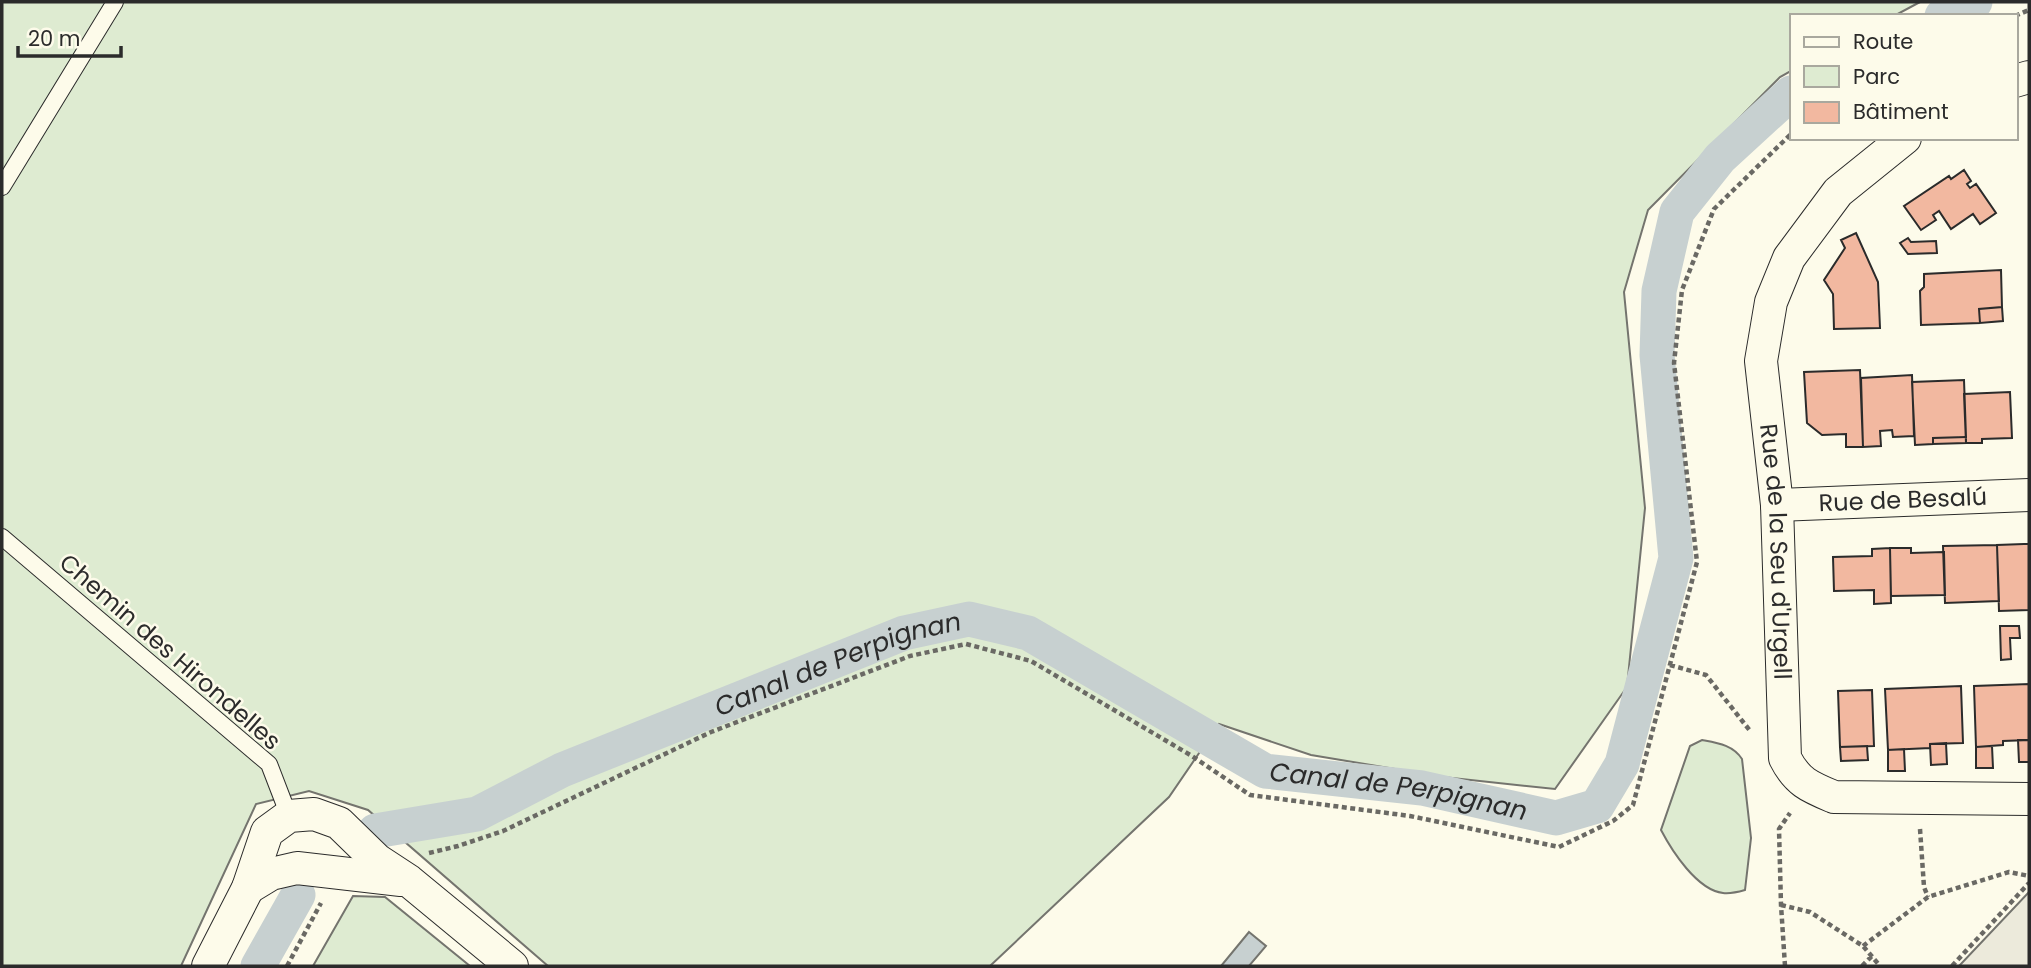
<svg xmlns="http://www.w3.org/2000/svg" width="2031" height="968" font-family="Poppins,sans-serif">
<style>
.green{fill:#deebd1;stroke:#74746e;stroke-width:2}
.parking{fill:#eceadb;stroke:#74746e;stroke-width:2}
.water{fill:#c7d0d0;stroke:#74746e;stroke-width:2}
.lines{fill:none;stroke-linecap:round;stroke-linejoin:round}
.canal{stroke:#c7d0d0;stroke-width:35}
.building{fill:#f2b8a0;stroke:#2b2b2b;stroke-width:2}
.lane-casing{stroke:#2b2b2b;stroke-width:18}
.street-casing{stroke:#2b2b2b;stroke-width:34}
.path{stroke:#6a6964;stroke-width:4.5;stroke-dasharray:5 3.5;stroke-linecap:butt}
.lane{stroke:#fdfbea;stroke-width:16}
.street{stroke:#fdfbea;stroke-width:32}
.labels{text-anchor:middle;stroke-width:5;stroke-linejoin:round;paint-order:stroke}
.street-label{font-size:24px;fill:#2b2b2b;stroke:#fdfbea}
.water-label{font-size:26px;font-style:italic;fill:#2b2b2b;stroke:#fdfbea}
</style>
<rect width="100%" height="100%" fill="#fdfbea"/>
<path class="green" d="M 2,2 L 1920,2 L 1894,16 L 1791,16 L 1791,71 L 1780,77 L 1648,210 L 1624,292 L 1645,508 L 1627,687 L 1555,789 L 1443,777 L 1311,755 L 1219,724 L 1169,797 L 990,966 L 548,966 L 368,810 L 309,791 L 256,804 L 181,966 L 2,966 Z
M 1702,740 C 1718,743 1733,745 1742,759 L 1751,838 L 1745,890 C 1738,892 1731,894 1723,893 C 1697,890 1672,851 1661,830 L 1690,746 Z
M 353,896 L 385,897 L 470,966 L 313,966 Z"/>
<path class="parking" d="M 2029,892 L 2029,966 L 1959,966 Z"/>
<path class="water" d="M 1249,932 L 1266,946 L 1249,966 L 1221,966 Z"/>
<g class="lines">
<g class="canal">
<path d="M 1942,16 L 1975,2"/>
<path id="s1" d="M 375,831 L 477,814 L 562,770 L 904,633 L 969,619 L 1028,633 L 1265,771 L 1422,788 L 1556,818 L 1597,806 L 1622,764 L 1676,558 L 1657,355 L 1659,291 L 1677,212 L 1720,158 L 1791,93"/>
<path d="M 258,966 L 298,895"/>
</g>
</g>
<path class="building" d="M 1964,170 L 1971,181 L 1967,184 L 1970,188 L 1976,184 L 1996,213 L 1980,224 L 1973,214 L 1951,229 L 1939,211 L 1933,215 L 1936,220 L 1921,230 L 1904,206 L 1949,176 L 1951,179 Z
M 1856,233 L 1878,282 L 1880,328 L 1834,329 L 1833,294 L 1824,280 L 1845,248 L 1841,240 Z
M 1908,238 L 1911,242 L 1936,241 L 1937,253 L 1908,254 L 1900,243 Z
M 2001,270 L 2002,307 L 1979,309 L 1980,323 L 1921,325 L 1920,291 L 1924,287 L 1924,274 Z
M 2002,307 L 2003,321 L 1980,323 L 1979,309 Z
M 1860,370 L 1863,447 L 1846,447 L 1846,434 L 1822,435 L 1807,423 L 1804,372 Z
M 1912,375 L 1914,436 L 1893,437 L 1892,430 L 1880,431 L 1881,446 L 1863,447 L 1861,378 Z
M 1964,380 L 1966,437 L 1933,438 L 1933,444 L 1915,445 L 1912,382 Z
M 2010,392 L 2012,438 L 1982,439 L 1982,443 L 1966,443 L 1964,394 Z
M 1966,437 L 1966,443 L 1933,444 L 1933,438 Z
M 2024,544 L 2029,544 L 2029,610 L 1999,611 L 1997,545 Z
M 1997,545 L 1999,601 L 1945,603 L 1943,546 Z
M 1890,548 L 1911,548 L 1911,553 L 1944,552 L 1945,595 L 1891,596 Z
M 1890,548 L 1891,603 L 1874,604 L 1874,590 L 1834,591 L 1833,557 L 1872,556 L 1872,549 Z
M 2000,626 L 2019,626 L 2020,638 L 2010,638 L 2011,659 L 2001,660 Z
M 2029,684 L 2029,740 L 2003,741 L 2003,745 L 1976,747 L 1974,686 Z
M 1961,686 L 1963,743 L 1930,744 L 1930,748 L 1888,750 L 1885,689 Z
M 1872,690 L 1874,746 L 1840,747 L 1838,691 Z
M 2018,740 L 2029,740 L 2029,762 L 2019,762 Z
M 1946,743 L 1947,764 L 1931,765 L 1930,744 Z
M 1867,746 L 1868,760 L 1841,761 L 1840,747 Z
M 1992,746 L 1993,768 L 1976,768 L 1976,747 Z
M 1904,749 L 1905,771 L 1888,771 L 1888,750 Z"/>
<g class="lines">
<defs>
<path id="lane" d="M 2,187 L 115,2
M 2,537 L 269,764 L 289,816"/>
<g id="street">
<path d="M 2015,81 L 2029,77"/>
<path id="s2" d="M 1905,138 L 1838,192 L 1789,258 L 1771,302 L 1761,361 L 1777,505 L 1785,758 C 1797,782 1810,787 1834,797 L 2029,799"/>
<path id="s3" d="M 1777,505 L 2029,495"/>
<path d="M 248,888 L 271,874 L 297,868 L 401,880"/>
<path d="M 208,966 L 248,888 L 267,832 L 289,816 L 314,814 L 339,823 L 377,860 L 409,881 L 512,966"/>
</g>
</defs>
<use href="#lane" class="lane-casing"/>
<use href="#street" class="street-casing"/>
<path class="path" d="M 2015,16 L 2029,10
M 1670,665 L 1706,675 L 1751,732
M 1920,829 L 1924,887 L 1928,897
M 429,853 L 458,846 L 503,831 L 711,732 L 910,656 L 966,644 L 1031,661 L 1192,756 L 1250,795 L 1410,816 L 1559,847 L 1613,821 L 1633,805 L 1697,562 L 1674,363 L 1682,290 L 1714,209 L 1791,134
M 1781,905 L 1810,912 L 1863,946 L 1880,966
M 1863,946 L 1928,897 L 2009,872 L 2029,876
M 287,966 L 321,903
M 1785,966 L 1781,905 L 1779,829 L 1790,813
M 1862,966 L 1872,956
M 1952,966 L 2029,883"/>
<use href="#lane" class="lane"/>
<use href="#street" class="street"/>
</g>
<g class="labels">
<g class="street-label">
<text dy="8" stroke="none"><textPath href="#s3" startOffset="126">Rue de Besalú</textPath></text>
<text dy="8" stroke="none"><textPath href="#s2" startOffset="467">Rue de la Seu d'Urgell</textPath></text>
<text transform="translate(170 652) rotate(41)" y="8">Chemin des Hirondelles</text>
</g>
<g class="water-label">
<text dy="9" stroke="none"><textPath href="#s1" startOffset="495">Canal de Perpignan</textPath></text>
<text dy="9" stroke="none"><textPath href="#s1" startOffset="1104">Canal de Perpignan</textPath></text>
</g>
</g>
<rect width="2031" height="968" fill="none" stroke="#2b2b2b" stroke-width="7"/>
<rect x="1790" y="14" width="228" height="126" fill="#fdfbea" stroke="#a9a89e" stroke-width="2"/>
<rect x="1804" y="37" width="35" height="10" fill="#fdfbea" stroke="#a9a89e" stroke-width="2"/>
<text x="1853" y="49" font-size="21" fill="#2b2b2b">Route</text>
<rect x="1804" y="66" width="35" height="21" fill="#deebd1" stroke="#a9a89e" stroke-width="2"/>
<text x="1853" y="84" font-size="21" fill="#2b2b2b">Parc</text>
<rect x="1804" y="102" width="35" height="21" fill="#f2b8a0" stroke="#a9a89e" stroke-width="2"/>
<text x="1853" y="119" font-size="21" fill="#2b2b2b">Bâtiment</text>
<path d="M18 46v10h103v-10" fill="none" stroke="#2b2b2b" stroke-width="3.5"/>
<text x="28" y="46" font-size="21" fill="#2b2b2b" stroke="#fdfbea" stroke-width="5" paint-order="stroke">20 m</text>
</svg>
